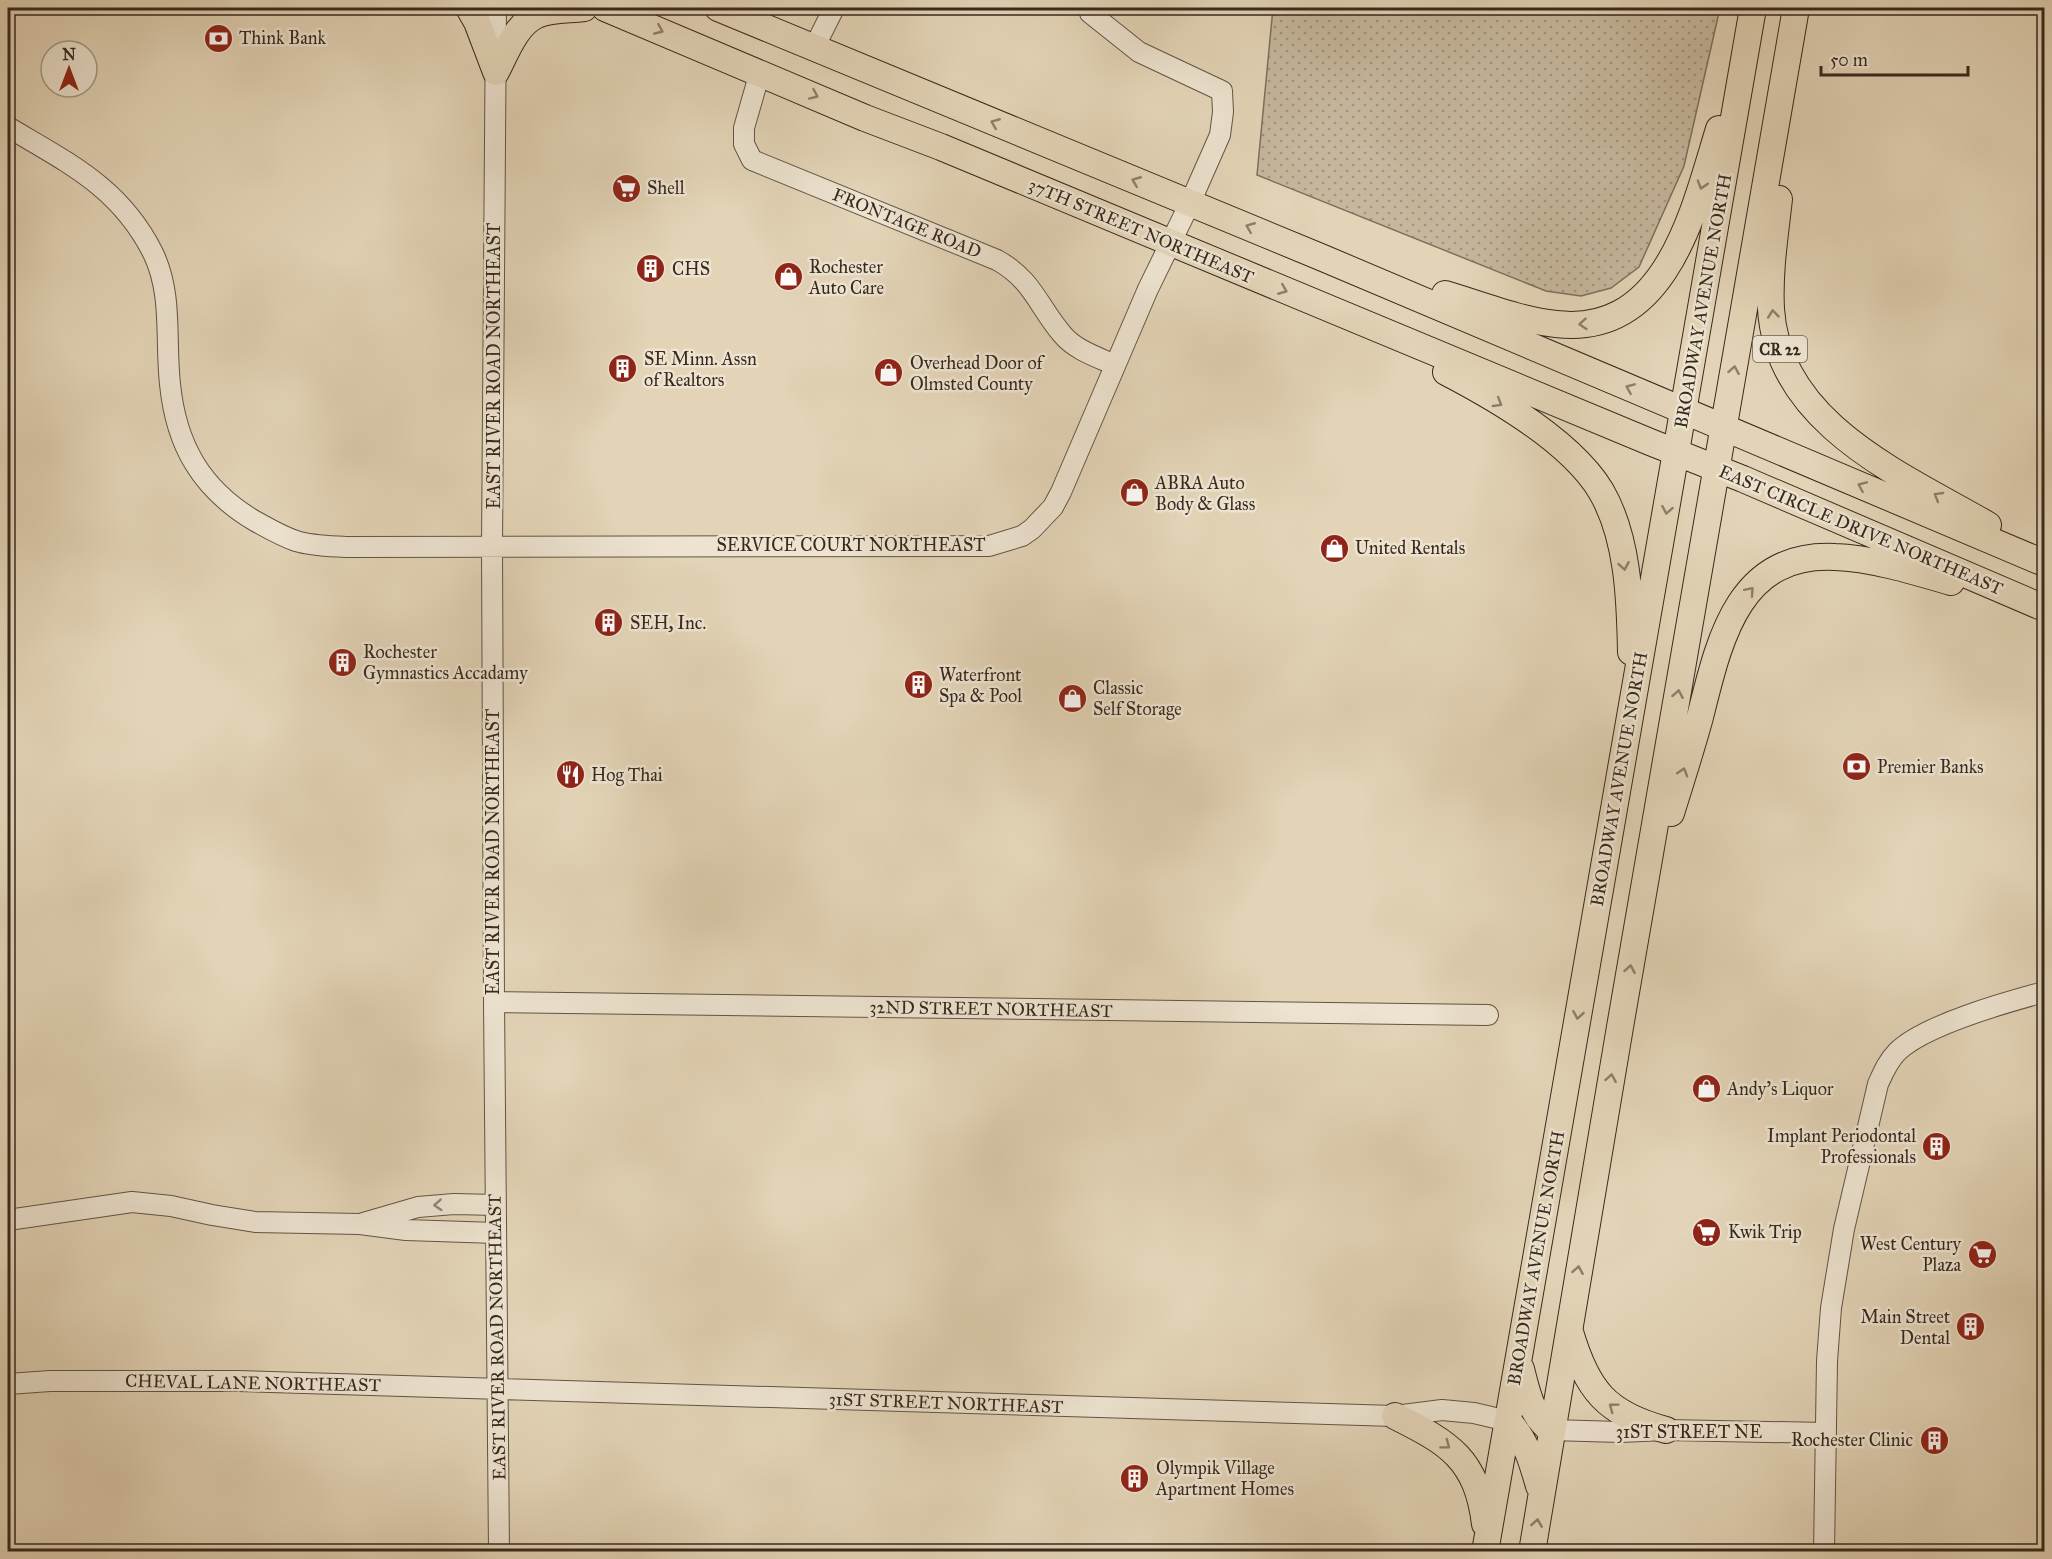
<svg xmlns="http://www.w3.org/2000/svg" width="2052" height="1559" font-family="'IM FELL Great Primer',serif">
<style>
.grass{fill:url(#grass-dots);stroke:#7e705e;stroke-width:1.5}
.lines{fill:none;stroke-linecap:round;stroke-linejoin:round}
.minor-casing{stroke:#625444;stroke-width:22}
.major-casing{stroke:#37291e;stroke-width:28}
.minor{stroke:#ede3d0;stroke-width:20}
.major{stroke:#e3d4b7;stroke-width:26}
.oneway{stroke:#8d7e6a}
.oneway2{stroke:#928677}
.labels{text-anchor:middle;stroke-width:5;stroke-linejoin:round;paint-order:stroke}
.shield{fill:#ede3d0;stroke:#6e6153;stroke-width:1.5}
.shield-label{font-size:16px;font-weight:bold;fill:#37291e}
.poi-label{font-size:18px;fill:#37291e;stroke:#ede3d0;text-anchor:start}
.street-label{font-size:18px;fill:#37291e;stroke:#ede3d0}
</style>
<defs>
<pattern id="grass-dots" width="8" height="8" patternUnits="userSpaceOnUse" patternTransform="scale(1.5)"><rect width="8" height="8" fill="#c6b79d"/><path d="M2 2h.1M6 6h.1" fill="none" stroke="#a2957f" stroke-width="1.8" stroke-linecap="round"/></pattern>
</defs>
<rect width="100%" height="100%" fill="#e3d4b7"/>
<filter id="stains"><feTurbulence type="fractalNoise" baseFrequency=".00333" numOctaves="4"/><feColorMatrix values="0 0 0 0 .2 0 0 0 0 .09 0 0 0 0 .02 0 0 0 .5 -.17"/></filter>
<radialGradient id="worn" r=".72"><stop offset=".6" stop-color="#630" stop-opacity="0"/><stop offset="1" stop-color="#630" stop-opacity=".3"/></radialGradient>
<path class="grass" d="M 1273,8 L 1720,8 L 1684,166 L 1639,267 L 1611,288 L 1581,296 L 1546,291 L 1257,175 Z"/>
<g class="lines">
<defs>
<path id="minor" d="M 496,8 L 492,546 L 494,1002 L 499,1552
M 814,48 L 834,8
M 760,72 L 744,128 L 744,144 L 752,160 L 997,260 C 1033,280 1038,306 1062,334 C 1075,350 1097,357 1115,365
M 8,127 C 68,163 120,187 153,253 C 173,294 165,340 170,384 C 176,445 201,489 255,521 C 268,528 281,536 296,541 C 312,546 329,546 346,547 L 989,546 L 1022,536 L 1032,529 L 1053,507 L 1061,492 L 1148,289 L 1190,203 L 1220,135 L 1223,112 L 1222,91 L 1139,52 L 1090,13
M 494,1002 L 1488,1015
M 8,1220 L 132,1202 L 171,1206 L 212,1215 L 255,1222 L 360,1224 L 406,1230 L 496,1233
M 363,1223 L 418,1207 L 454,1204 L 496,1205
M 8,1384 L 50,1381 L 237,1381 L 1395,1416 L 1442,1410 L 1474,1413 L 1508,1421
M 1551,1430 L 1620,1432 L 1666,1430 L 1826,1433
M 1824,1552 L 1827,1361 L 1831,1308 L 1844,1229 L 1878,1084 C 1883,1073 1888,1061 1897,1052 C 1924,1025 2007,1002 2044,992"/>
<path id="major" d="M 469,8 L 477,22 L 496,72
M 605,8 L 865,118 L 941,147 L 1650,442 L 1743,479 L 2044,608
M 718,8 L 1323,258 L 2044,563
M 496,72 C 506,53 516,24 537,15 C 550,9 569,10 584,8
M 1779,199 C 1775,235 1769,272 1771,309 C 1778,424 1902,475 1988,525
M 1445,294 C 1482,305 1519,320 1556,324 C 1667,337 1694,210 1719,129
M 1446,372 C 1496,398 1571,441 1601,491 C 1628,537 1630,599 1631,652
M 1671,813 C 1681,781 1691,750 1700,717 C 1719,642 1737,552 1835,557 C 1871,558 1917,572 1951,582
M 1570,1332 C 1587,1390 1606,1414 1666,1430
M 1521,1369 C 1527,1392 1531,1415 1551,1430
M 1395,1416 C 1449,1443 1477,1459 1485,1524
M 1508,1421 C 1526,1440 1532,1461 1539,1486
M 1485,1552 L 1753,8
M 1532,1552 L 1620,1027 L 1796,8"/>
</defs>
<use href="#minor" class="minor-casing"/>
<use href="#major" class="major-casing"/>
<use href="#minor" class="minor"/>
<use href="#major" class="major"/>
</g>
<defs><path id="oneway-chevron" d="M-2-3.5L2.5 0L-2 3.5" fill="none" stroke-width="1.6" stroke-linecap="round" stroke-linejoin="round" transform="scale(1.5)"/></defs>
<g class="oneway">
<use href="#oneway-chevron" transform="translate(659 30) rotate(23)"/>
<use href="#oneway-chevron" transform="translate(814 95) rotate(24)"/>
<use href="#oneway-chevron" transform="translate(995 123) rotate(-158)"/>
<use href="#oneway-chevron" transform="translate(1136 181) rotate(-158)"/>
<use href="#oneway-chevron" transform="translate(1702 185) rotate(107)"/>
<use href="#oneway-chevron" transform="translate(1250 227) rotate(-158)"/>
<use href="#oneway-chevron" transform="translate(1283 290) rotate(22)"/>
<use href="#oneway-chevron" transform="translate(1773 314) rotate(-96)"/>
<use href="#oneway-chevron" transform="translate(1583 324) rotate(175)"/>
<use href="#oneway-chevron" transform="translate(1734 370) rotate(-80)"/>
<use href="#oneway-chevron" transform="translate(1630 388) rotate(-157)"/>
<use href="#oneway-chevron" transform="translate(1498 403) rotate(31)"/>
<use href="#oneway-chevron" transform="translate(1862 486) rotate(-157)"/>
<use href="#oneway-chevron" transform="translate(1938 496) rotate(-150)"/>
<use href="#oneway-chevron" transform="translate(1667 510) rotate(100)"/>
<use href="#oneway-chevron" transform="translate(1624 566) rotate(80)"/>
<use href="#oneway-chevron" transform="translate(1750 591) rotate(-49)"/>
<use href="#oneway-chevron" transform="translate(1678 694) rotate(-80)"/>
<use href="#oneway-chevron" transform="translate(1683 772) rotate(-73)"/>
<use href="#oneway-chevron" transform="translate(1630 969) rotate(-80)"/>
<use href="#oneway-chevron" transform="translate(1578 1015) rotate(100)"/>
<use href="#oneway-chevron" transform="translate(1611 1078) rotate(-80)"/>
<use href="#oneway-chevron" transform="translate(1578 1270) rotate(-80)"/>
<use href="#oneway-chevron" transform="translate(1613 1407) rotate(-143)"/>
<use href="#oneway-chevron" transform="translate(1446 1445) rotate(37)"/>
<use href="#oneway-chevron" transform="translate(1537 1523) rotate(-81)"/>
</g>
<use class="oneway2" href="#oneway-chevron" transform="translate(438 1205) rotate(176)"/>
<defs>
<symbol id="bank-disc" viewBox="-11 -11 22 22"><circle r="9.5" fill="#8f2418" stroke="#ede3d0"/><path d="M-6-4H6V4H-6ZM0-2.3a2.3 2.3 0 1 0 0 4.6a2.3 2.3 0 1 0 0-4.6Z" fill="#fff"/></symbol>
<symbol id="supermarket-disc" viewBox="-11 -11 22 22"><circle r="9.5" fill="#8f2418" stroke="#ede3d0"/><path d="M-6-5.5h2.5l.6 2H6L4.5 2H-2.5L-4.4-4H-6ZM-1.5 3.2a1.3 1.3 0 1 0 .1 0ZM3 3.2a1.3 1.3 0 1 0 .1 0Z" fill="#fff"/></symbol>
<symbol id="building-disc" viewBox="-11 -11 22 22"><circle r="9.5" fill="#8f2418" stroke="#ede3d0"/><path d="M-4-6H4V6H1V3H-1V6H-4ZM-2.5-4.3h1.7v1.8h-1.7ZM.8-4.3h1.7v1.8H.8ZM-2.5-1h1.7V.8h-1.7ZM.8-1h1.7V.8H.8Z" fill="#fff"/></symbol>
<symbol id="shop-disc" viewBox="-11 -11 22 22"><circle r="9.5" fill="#8f2418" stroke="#ede3d0"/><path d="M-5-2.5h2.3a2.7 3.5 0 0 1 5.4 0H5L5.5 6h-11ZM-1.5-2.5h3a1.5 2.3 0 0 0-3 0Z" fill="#fff"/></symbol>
<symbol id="restaurant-disc" viewBox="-11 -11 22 22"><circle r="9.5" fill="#8f2418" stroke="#ede3d0"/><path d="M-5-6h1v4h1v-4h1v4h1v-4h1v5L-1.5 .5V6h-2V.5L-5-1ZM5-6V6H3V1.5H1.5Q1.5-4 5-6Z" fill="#fff"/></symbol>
</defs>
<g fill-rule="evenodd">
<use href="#bank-disc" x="202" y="22" width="33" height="33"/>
<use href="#supermarket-disc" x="610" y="172" width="33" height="33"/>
<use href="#building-disc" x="634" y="252" width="33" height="33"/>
<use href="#shop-disc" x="772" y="260" width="33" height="33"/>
<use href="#building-disc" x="606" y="352" width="33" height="33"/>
<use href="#shop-disc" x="872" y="356" width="33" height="33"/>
<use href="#shop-disc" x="1118" y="476" width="33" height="33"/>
<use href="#shop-disc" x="1318" y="532" width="33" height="33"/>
<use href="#building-disc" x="592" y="606" width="33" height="33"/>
<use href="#building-disc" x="326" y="646" width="33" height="33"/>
<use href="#building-disc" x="902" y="668" width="33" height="33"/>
<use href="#shop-disc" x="1056" y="682" width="33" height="33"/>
<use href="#bank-disc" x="1840" y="750" width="33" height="33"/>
<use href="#restaurant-disc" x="554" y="758" width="33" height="33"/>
<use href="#shop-disc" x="1690" y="1072" width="33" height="33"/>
<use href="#building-disc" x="1920" y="1130" width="33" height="33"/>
<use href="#supermarket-disc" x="1690" y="1216" width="33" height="33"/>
<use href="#supermarket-disc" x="1966" y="1238" width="33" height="33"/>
<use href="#building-disc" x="1954" y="1310" width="33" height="33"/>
<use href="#building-disc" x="1918" y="1424" width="33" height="33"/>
<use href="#building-disc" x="1118" y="1462" width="33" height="33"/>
</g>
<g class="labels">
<rect class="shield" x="1753" y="336" width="54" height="26" rx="4.5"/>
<g class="shield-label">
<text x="1780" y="355">CR 22</text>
</g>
<g class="poi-label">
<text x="239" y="44">Think Bank</text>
<text x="647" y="194">Shell</text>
<text x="809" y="273">Rochester<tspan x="809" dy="21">Auto Care</tspan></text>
<text x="672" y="275">CHS</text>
<text x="644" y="365">SE Minn. Assn<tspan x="644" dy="21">of Realtors</tspan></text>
<text x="910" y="369">Overhead Door of<tspan x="910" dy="21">Olmsted County</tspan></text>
<text x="1155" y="489">ABRA Auto<tspan x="1155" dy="21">Body &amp; Glass</tspan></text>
<text x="1355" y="554">United Rentals</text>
<text x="630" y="629">SEH, Inc.</text>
<text x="363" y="658">Rochester<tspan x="363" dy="21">Gymnastics Accadamy</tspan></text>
<text x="939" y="681">Waterfront<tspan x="939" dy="21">Spa &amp; Pool</tspan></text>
<text x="1093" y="694">Classic<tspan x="1093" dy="21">Self Storage</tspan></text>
<text x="1877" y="773">Premier Banks</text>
<text x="591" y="781">Hog Thai</text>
<text x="1727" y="1095">Andy's Liquor</text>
<text x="1916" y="1142" text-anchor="end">Implant Periodontal<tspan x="1916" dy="21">Professionals</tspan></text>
<text x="1728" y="1238">Kwik Trip</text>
<text x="1961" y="1250" text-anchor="end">West Century<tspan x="1961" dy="21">Plaza</tspan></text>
<text x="1950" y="1323" text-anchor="end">Main Street<tspan x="1950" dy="21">Dental</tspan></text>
<text x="1913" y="1446" text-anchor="end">Rochester Clinic</text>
<text x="1156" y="1474">Olympik Village<tspan x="1156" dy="21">Apartment Homes</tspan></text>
</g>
<g class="street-label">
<text transform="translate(907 223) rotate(22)" y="6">FRONTAGE ROAD</text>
<text transform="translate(1141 231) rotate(23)" y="6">37TH STREET NORTHEAST</text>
<text transform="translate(1703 301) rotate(-80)" y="6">BROADWAY AVENUE NORTH</text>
<text transform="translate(494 366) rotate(-90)" y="6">EAST RIVER ROAD NORTHEAST</text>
<text transform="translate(1861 530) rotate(23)" y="6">EAST CIRCLE DRIVE NORTHEAST</text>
<text x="851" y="551">SERVICE COURT NORTHEAST</text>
<text transform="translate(1619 779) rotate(-80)" y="6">BROADWAY AVENUE NORTH</text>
<text transform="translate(493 852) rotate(-90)" y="6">EAST RIVER ROAD NORTHEAST</text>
<text transform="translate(991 1009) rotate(1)" y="6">32ND STREET NORTHEAST</text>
<text transform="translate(1536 1258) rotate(-80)" y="6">BROADWAY AVENUE NORTH</text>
<text transform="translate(497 1337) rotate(-91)" y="6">EAST RIVER ROAD NORTHEAST</text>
<text transform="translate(253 1383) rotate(1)" y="6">CHEVAL LANE NORTHEAST</text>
<text transform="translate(946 1403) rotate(2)" y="6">31ST STREET NORTHEAST</text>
<text x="1689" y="1438">31ST STREET NE</text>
</g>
</g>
<rect width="2052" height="1559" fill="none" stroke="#e3d4b7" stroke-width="30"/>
<rect x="9" y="9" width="2034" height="1541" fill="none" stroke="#37291e" stroke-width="3"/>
<rect x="15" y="15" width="2022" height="1529" fill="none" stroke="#37291e" stroke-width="1.5"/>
<g transform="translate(69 69)"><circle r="28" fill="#ede3d0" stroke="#a49989" stroke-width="1.5"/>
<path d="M0-4.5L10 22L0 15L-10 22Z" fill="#8f2418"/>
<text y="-9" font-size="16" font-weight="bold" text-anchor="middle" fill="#37291e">N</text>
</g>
<path d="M1821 66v9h147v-9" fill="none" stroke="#37291e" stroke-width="3"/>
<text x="1830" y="66" font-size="18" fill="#37291e" stroke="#ede3d0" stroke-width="4.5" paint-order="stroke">50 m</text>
<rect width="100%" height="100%" filter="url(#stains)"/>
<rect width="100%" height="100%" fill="url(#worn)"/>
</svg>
